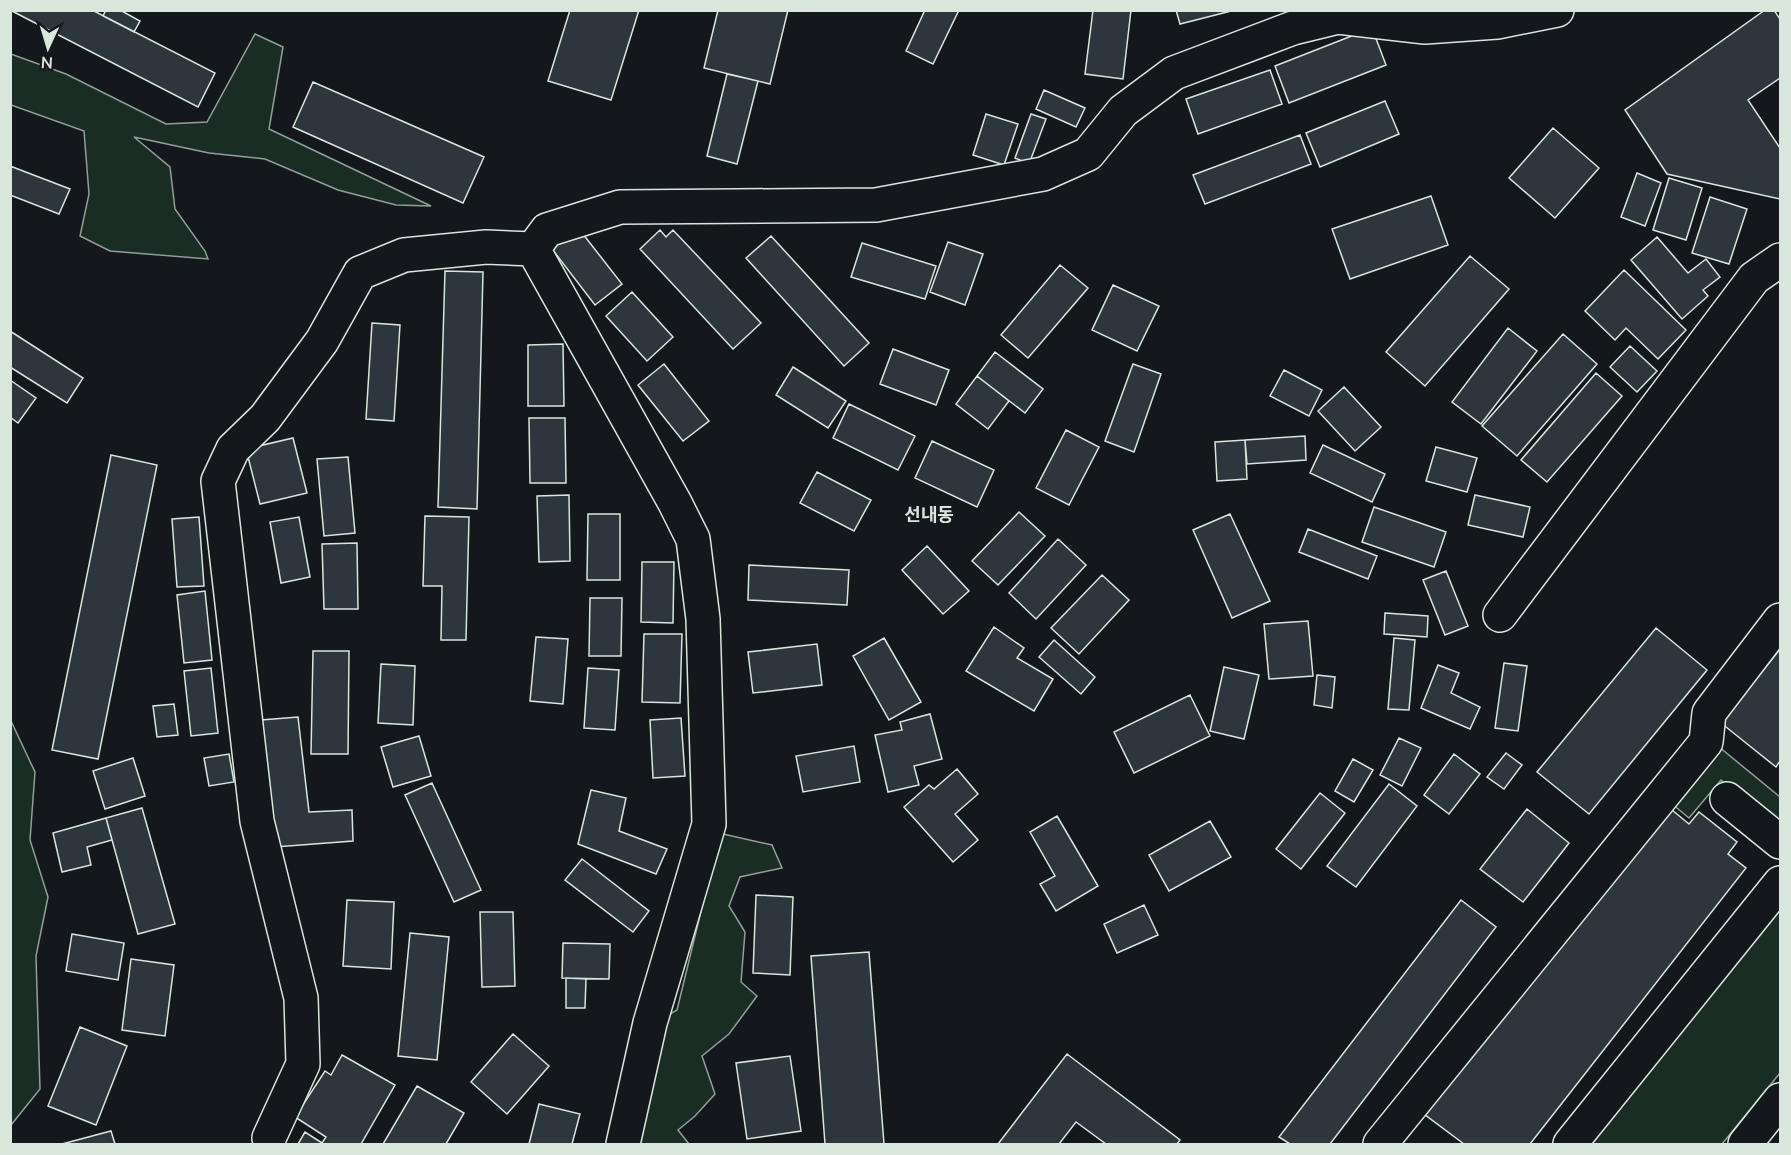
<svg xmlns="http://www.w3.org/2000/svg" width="1791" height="1155" font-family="'Nunito Sans','Noto Sans KR',sans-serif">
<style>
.green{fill:#1a2d24;stroke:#939e99;stroke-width:1.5}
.building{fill:#2c363c;stroke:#d8e6dc;stroke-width:1.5}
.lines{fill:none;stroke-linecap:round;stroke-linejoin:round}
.minor-casing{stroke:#d8e6dc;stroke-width:36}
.minor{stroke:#14181c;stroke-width:33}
.labels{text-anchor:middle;stroke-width:4.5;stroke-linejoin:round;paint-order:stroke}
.quarter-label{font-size:18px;font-weight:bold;fill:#d8e6dc;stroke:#14181c}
</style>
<rect width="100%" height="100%" fill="#14181c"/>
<path class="green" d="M 255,34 L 283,47 L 269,129 L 431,206 L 396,205 L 338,190 L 265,159 L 209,153 L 134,137 L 170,167 L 175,209 L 205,251 L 208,259 L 110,251 L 80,236 L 89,194 L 84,131 L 11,105 L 11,54 L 66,74 L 166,124 L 207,122 Z
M 11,721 L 35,772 L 30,840 L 48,897 L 36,956 L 40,1089 L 11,1125 Z
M 1713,742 L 1780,797 L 1780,829 L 1721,780 L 1689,818 L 1666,799 Z
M 723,834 L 772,845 L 782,868 L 740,877 L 729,906 L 745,932 L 741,982 L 757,996 L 729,1034 L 702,1056 L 715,1094 L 695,1116 L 678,1130 L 689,1144 L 637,1144 L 663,1018 L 677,1010 L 706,891 Z
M 1780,902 L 1780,1073 L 1722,1144 L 1583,1144 Z"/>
<path class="building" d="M 10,10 L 92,10 L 215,73 L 198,107 Z
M 106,10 L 120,10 L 140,21 L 134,32 L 103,16 Z
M 570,10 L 639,10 L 611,100 L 548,81 Z
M 718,10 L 788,10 L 770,84 L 704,68 Z
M 925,10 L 959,10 L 933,64 L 906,51 Z
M 1093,10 L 1131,10 L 1123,79 L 1085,74 Z
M 1176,10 L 1235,10 L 1180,24 Z
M 1765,10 L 1774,10 L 1780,19 L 1780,78 L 1748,100 L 1780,148 L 1780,199 L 1667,174 L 1625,110 Z
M 1372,28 L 1386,65 L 1289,103 L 1275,66 Z
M 1270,70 L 1282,104 L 1198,134 L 1186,99 Z
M 727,74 L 758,81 L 737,164 L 707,156 Z
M 313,82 L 484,157 L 463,203 L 293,127 Z
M 1044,90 L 1085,108 L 1076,127 L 1036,109 Z
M 1385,101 L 1399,134 L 1320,167 L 1306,133 Z
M 986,114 L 1018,124 L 1004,165 L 973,155 Z
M 1031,114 L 1046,119 L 1029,164 L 1015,158 Z
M 1553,128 L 1599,168 L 1555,218 L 1509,178 Z
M 1300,135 L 1311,164 L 1205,204 L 1193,175 Z
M 10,166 L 70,189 L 59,214 L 10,195 Z
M 1637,173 L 1661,183 L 1645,226 L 1621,217 Z
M 1669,178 L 1702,188 L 1686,240 L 1653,230 Z
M 1431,196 L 1448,245 L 1350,279 L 1332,229 Z
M 1710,197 L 1747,209 L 1729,264 L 1692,253 Z
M 579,229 L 622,284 L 595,305 L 552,249 Z
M 660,230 L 666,237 L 673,230 L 761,323 L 733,349 L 640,249 Z
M 771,236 L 869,343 L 844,366 L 746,258 Z
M 1657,237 L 1688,273 L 1706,259 L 1720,277 L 1703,290 L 1708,296 L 1682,319 L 1631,260 Z
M 948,242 L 983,254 L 965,305 L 930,292 Z
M 862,243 L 936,266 L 925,299 L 851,277 Z
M 1470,256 L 1509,289 L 1425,386 L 1386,352 Z
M 1060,265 L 1088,288 L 1028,358 L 1001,335 Z
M 1624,270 L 1686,330 L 1658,359 L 1626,328 L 1615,340 L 1585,311 Z
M 445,271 L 483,272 L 477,509 L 438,507 Z
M 1113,285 L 1159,306 L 1137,351 L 1092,330 Z
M 632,292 L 673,337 L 647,361 L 606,316 Z
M 372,323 L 400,325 L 394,421 L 366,419 Z
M 1508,328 L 1537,351 L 1481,424 L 1452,402 Z
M 10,331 L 83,378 L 67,403 L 10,367 Z
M 1563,334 L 1597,364 L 1517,456 L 1482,426 Z
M 563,344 L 564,406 L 528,406 L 528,345 Z
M 1630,346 L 1657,371 L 1637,392 L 1610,367 Z
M 893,349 L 949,370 L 936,405 L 880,384 Z
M 995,352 L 1043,389 L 1025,413 L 977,376 Z
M 664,364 L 709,421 L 683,441 L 638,385 Z
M 1133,364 L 1161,374 L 1134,452 L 1105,441 Z
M 793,367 L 846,401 L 828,428 L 776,395 Z
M 1284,370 L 1322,390 L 1309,416 L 1270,396 Z
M 1596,373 L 1622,396 L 1547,482 L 1521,460 Z
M 977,376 L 1009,401 L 988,429 L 956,404 Z
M 10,380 L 36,398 L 18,423 L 10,417 Z
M 1344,387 L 1381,427 L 1355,451 L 1318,411 Z
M 849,404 L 915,436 L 898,470 L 833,438 Z
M 529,418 L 565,418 L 566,483 L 530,483 Z
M 1066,430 L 1099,447 L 1069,505 L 1036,488 Z
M 1305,436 L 1306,460 L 1247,464 L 1245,440 Z
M 293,438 L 307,493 L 260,504 L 246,449 Z
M 1245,440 L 1247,479 L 1217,481 L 1215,442 Z
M 932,441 L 994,470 L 977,507 L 915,478 Z
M 1323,445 L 1385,474 L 1372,502 L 1310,473 Z
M 1436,447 L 1477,458 L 1467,492 L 1426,481 Z
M 111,455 L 157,465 L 98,759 L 52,750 Z
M 348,457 L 355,533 L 324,536 L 317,459 Z
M 817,472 L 871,500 L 854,531 L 800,503 Z
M 569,495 L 570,561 L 539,562 L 537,496 Z
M 1475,495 L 1530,507 L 1523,537 L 1468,525 Z
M 1374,507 L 1446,532 L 1434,567 L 1362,542 Z
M 1019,512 L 1045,536 L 998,585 L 972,561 Z
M 588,514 L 620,514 L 620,580 L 587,580 Z
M 1230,514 L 1270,601 L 1232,618 L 1193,530 Z
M 425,516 L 469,517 L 466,640 L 441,640 L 442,586 L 423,586 Z
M 199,517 L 204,586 L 177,587 L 172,519 Z
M 299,517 L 310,577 L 281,583 L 270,522 Z
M 1308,529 L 1377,556 L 1368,579 L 1299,552 Z
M 1058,539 L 1086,565 L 1036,619 L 1009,593 Z
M 357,543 L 358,609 L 324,609 L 322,544 Z
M 927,546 L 969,591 L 943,614 L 902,570 Z
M 642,562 L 674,562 L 673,623 L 641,622 Z
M 749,565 L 849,570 L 847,605 L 748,600 Z
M 1446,571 L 1468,626 L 1445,635 L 1423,580 Z
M 1102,575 L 1129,600 L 1079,654 L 1051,628 Z
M 205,591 L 212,660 L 184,663 L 177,595 Z
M 590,598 L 622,598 L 621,656 L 589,656 Z
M 1385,613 L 1428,616 L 1427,637 L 1384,634 Z
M 1308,621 L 1313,676 L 1269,679 L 1264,624 Z
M 994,627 L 1024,648 L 1017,658 L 1053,679 L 1034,711 L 966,671 Z
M 1656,628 L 1707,670 L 1589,814 L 1537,772 Z
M 644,634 L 682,634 L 680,703 L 642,702 Z
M 536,637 L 568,639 L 563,704 L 530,701 Z
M 884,638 L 921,702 L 889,720 L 853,656 Z
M 1394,638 L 1415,640 L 1409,710 L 1388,709 Z
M 1054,640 L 1095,677 L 1081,694 L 1039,657 Z
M 817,644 L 822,685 L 753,693 L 748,652 Z
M 1780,649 L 1780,761 L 1776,767 L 1721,723 Z
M 313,651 L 349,651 L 348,754 L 311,754 Z
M 1504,663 L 1527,666 L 1518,731 L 1495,728 Z
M 381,664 L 415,666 L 413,725 L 378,723 Z
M 1438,665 L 1459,673 L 1451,693 L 1480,707 L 1470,729 L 1421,708 Z
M 1224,667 L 1259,675 L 1244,739 L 1210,731 Z
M 211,668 L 218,733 L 191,736 L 184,671 Z
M 588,668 L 619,670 L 615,730 L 584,728 Z
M 1317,675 L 1335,677 L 1332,708 L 1314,705 Z
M 1190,695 L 1210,736 L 1134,773 L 1114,732 Z
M 174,704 L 178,735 L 157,737 L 153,706 Z
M 930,714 L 942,759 L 914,766 L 919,785 L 888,792 L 875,735 L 902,730 L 900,722 Z
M 298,717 L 309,812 L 352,810 L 353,841 L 275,847 L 261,720 Z
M 681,718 L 685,776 L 653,778 L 650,720 Z
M 419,736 L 431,776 L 393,787 L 381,747 Z
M 1399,738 L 1421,748 L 1402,786 L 1380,775 Z
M 854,746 L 860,782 L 803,792 L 796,756 Z
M 1506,753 L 1522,765 L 1504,789 L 1487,777 Z
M 229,754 L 234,782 L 209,786 L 204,758 Z
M 1454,754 L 1480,774 L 1449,814 L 1424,795 Z
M 133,758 L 145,796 L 105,809 L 93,771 Z
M 1353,759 L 1373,770 L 1354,802 L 1335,791 Z
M 957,769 L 978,794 L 955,814 L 978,840 L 953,862 L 904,807 L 929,785 L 934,789 Z
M 432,783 L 481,890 L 454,902 L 405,795 Z
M 1389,784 L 1417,806 L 1356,887 L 1327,866 Z
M 591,790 L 626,798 L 619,831 L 667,849 L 656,874 L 578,844 Z
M 1320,793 L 1345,813 L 1301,869 L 1276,849 Z
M 1666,805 L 1689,824 L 1699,812 L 1737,842 L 1728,854 L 1746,868 L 1530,1144 L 1464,1144 L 1424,1114 Z
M 142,808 L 175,924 L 138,934 L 106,818 Z
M 1527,809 L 1569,843 L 1523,902 L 1480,869 Z
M 1057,816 L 1098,886 L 1056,911 L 1040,884 L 1055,876 L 1030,832 Z
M 106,818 L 112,840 L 87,847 L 91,865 L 62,872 L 53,833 Z
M 1210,821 L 1231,857 L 1169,891 L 1149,855 Z
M 582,859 L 649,911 L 633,932 L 565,880 Z
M 756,895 L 793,897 L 790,975 L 753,973 Z
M 347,900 L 394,902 L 391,969 L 343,966 Z
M 1461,900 L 1496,927 L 1330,1144 L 1290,1144 L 1279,1137 Z
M 1144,905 L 1158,935 L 1117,953 L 1104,924 Z
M 480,912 L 513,912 L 515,986 L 482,987 Z
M 410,933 L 449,937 L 437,1060 L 398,1056 Z
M 72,934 L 124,943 L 118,980 L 66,971 Z
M 563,943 L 610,944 L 609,979 L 562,978 Z
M 869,952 L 884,1144 L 825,1144 L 811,956 Z
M 131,959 L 174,965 L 165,1036 L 122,1030 Z
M 566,978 L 586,979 L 585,1008 L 566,1008 Z
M 80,1027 L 127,1046 L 96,1125 L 48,1106 Z
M 513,1034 L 549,1066 L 507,1114 L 471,1082 Z
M 1067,1054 L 1180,1140 L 1177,1144 L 1106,1144 L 1076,1122 L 1059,1144 L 998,1144 Z
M 342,1055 L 395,1085 L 361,1144 L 298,1144 L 305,1132 L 322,1143 L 326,1137 L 295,1117 L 325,1071 L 331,1075 Z
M 790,1056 L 801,1131 L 747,1139 L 736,1063 Z
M 417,1086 L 464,1113 L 446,1144 L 383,1144 Z
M 539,1104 L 580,1114 L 572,1144 L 529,1144 Z
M 111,1131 L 115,1144 L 62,1144 Z"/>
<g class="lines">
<defs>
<path id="minor" d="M 533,249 L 675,503 L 693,539 L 703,619 L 709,824 L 650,1023 L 623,1144
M 1500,615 L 1754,278 L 1780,260
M 1727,799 L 1780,842
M 269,1138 L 303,1064 L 301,998 L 257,821 L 218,481 L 233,449 L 265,418 L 322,341 L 360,273 L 404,255 L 486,247 L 533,249 L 547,230 L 620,207 L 876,205 L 1043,174 L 1088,154 L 1123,111 L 1174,73 L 1293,28 L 1338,17 L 1425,27 L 1497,22 L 1557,10
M 1380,1144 L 1706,742 L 1709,713 L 1780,620
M 1570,1144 L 1780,883
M 1745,1144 L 1780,1100"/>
</defs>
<use href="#minor" class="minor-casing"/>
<use href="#minor" class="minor"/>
</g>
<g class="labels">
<g class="quarter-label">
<text x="929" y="521">선내동</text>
</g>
</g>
<rect width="1791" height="1155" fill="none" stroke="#d8e6dc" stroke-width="24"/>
<g transform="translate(48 48) rotate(184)" stroke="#14181c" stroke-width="4.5" paint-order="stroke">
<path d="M0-4.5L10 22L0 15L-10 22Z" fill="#d8e6dc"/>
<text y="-9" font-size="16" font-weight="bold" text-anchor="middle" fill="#d8e6dc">N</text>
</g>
</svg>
